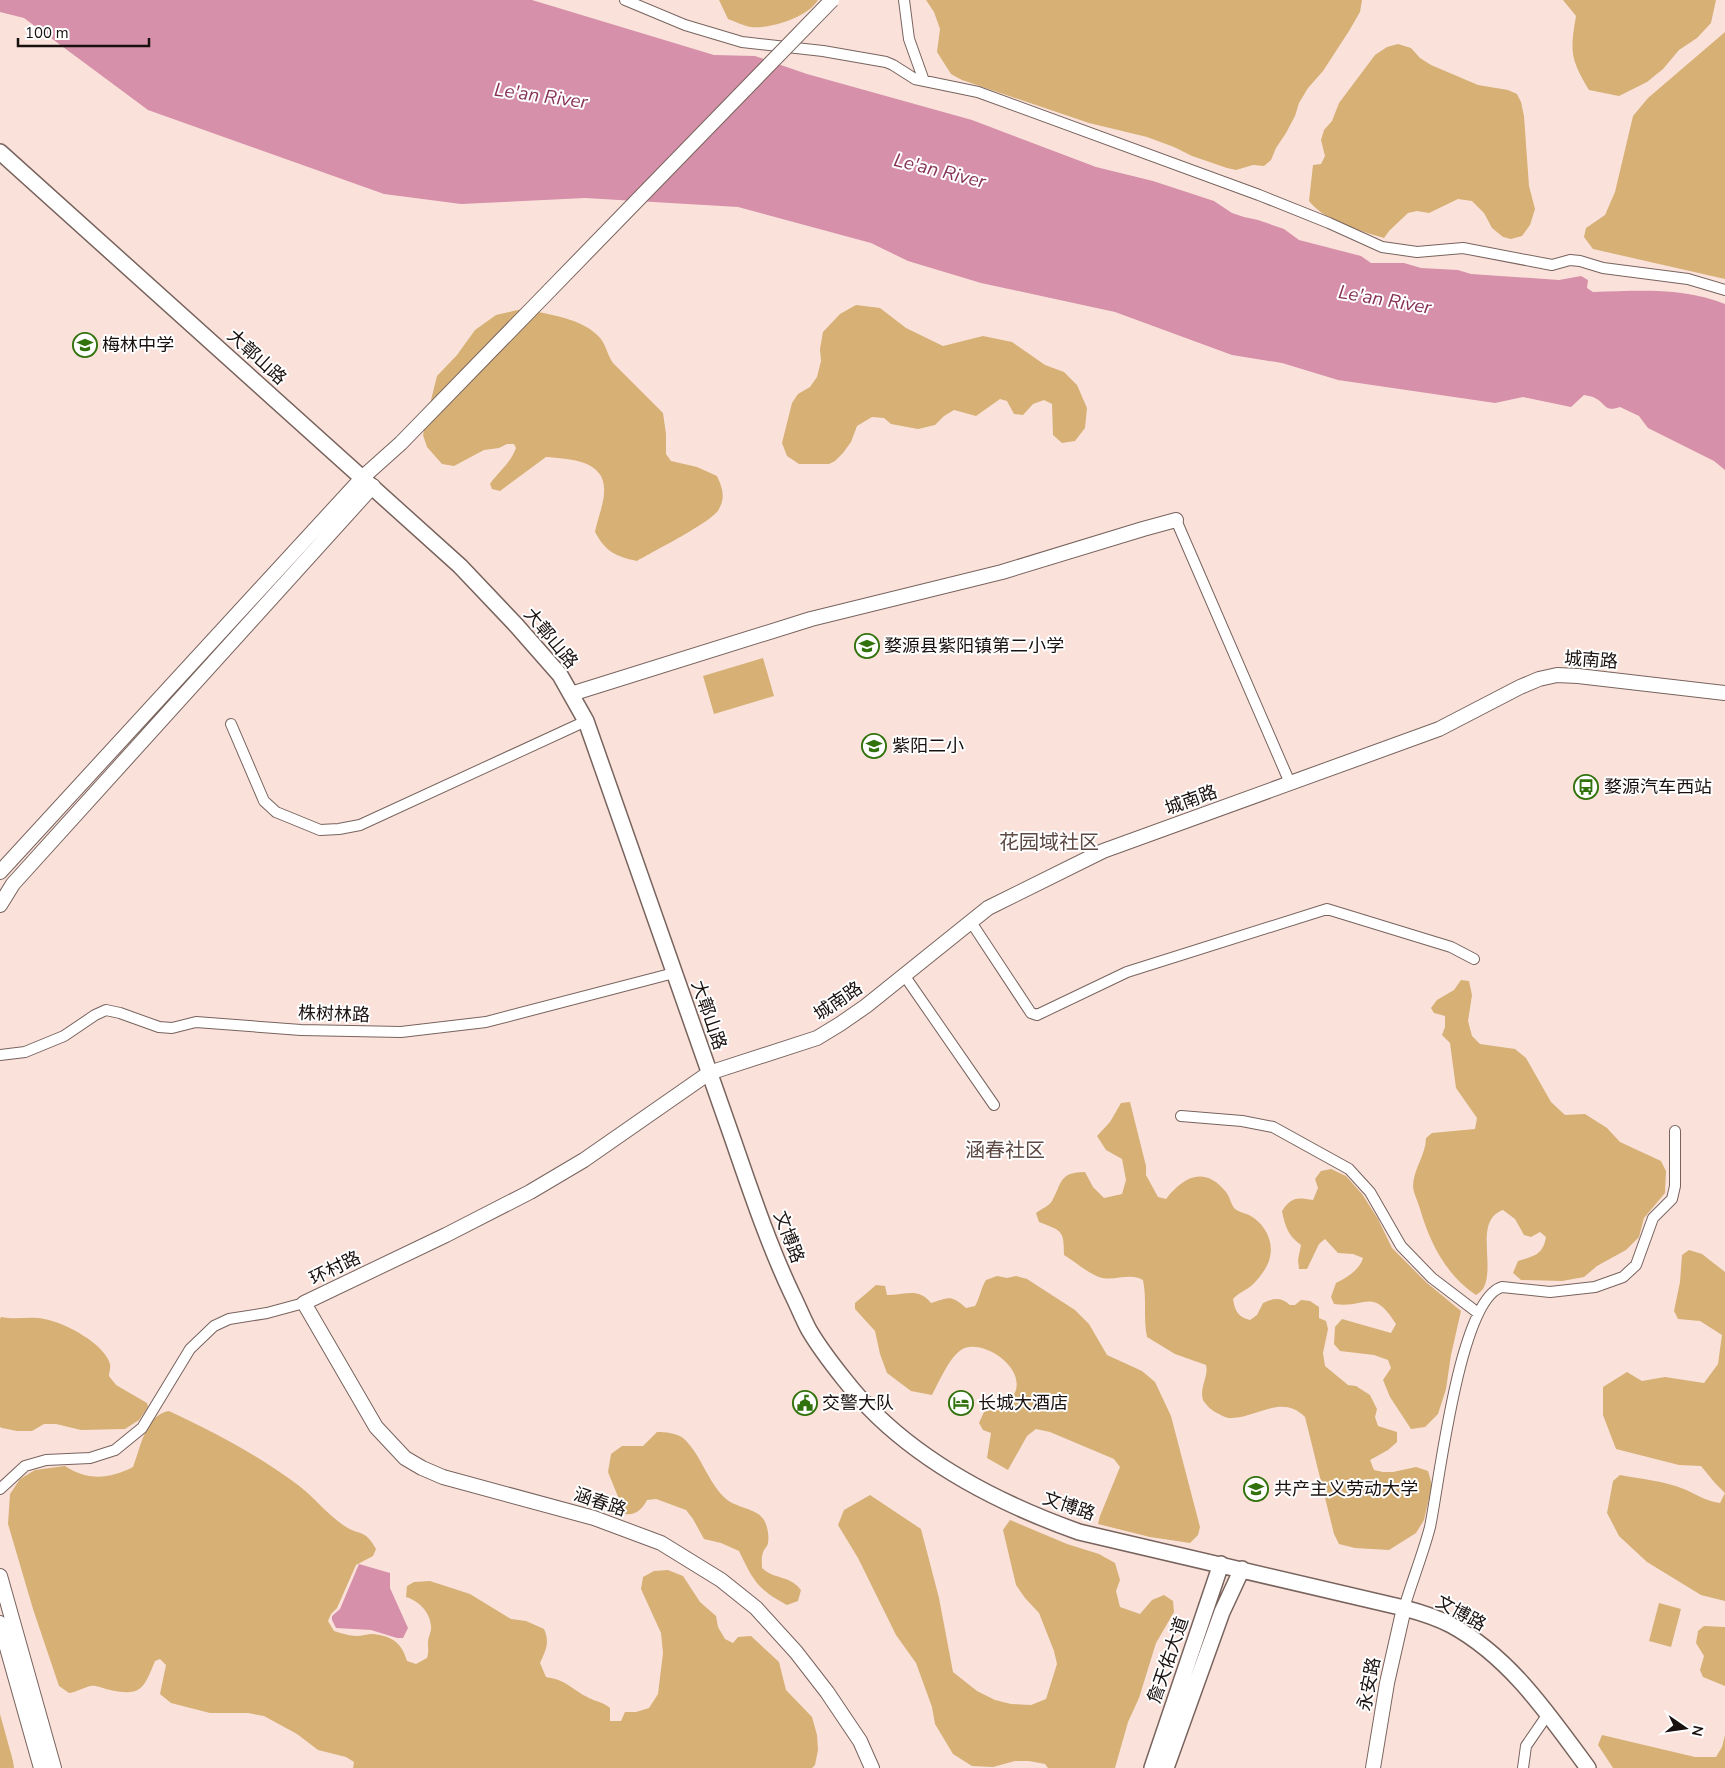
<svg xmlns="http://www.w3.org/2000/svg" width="1725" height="1768" font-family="'Nunito Sans','Noto Sans SC',sans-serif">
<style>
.green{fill:#d6b075}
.water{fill:#d690a9}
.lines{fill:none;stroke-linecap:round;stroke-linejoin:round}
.street-casing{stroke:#78635d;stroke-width:12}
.secondary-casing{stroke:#78635d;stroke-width:16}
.primary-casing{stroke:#78635d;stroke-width:18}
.street{stroke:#fff;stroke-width:10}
.secondary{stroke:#fff;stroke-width:14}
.primary{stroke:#fff;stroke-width:15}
.secondary-bridge-casing{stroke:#78635d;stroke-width:16;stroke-linecap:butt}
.secondary-bridge{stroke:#fff;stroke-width:14}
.labels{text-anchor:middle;stroke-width:4;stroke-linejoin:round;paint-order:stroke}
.poi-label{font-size:18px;fill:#19110f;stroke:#fff;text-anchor:start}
.street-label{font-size:18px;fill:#19110f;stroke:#fff}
.water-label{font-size:19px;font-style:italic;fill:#863256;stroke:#fff}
.quarter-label{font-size:20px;fill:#5e4a45;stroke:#fff}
</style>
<rect width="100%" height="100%" fill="#fae2db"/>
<path class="green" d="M 719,0 L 818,0 C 807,18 770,29 751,27 C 743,26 735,21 728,19 Z
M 926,0 L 1362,0 L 1360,12 L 1349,31 L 1323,71 L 1308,88 L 1299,103 L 1295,116 L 1286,133 L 1276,148 L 1271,160 L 1264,166 L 1253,165 L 1236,170 L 1227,168 L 1192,156 L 1174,147 L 1147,137 L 1089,123 L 962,80 L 951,74 L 937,52 L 940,29 L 934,12 Z
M 1563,0 L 1716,0 L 1711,23 L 1697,38 L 1679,50 L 1663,69 L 1647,82 L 1619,96 L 1589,90 C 1570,58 1570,52 1576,16 Z
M 1725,32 L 1725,279 L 1593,249 L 1584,237 L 1586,228 L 1605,215 L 1615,192 L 1633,116 L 1648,98 Z
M 1398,44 L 1411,48 L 1420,58 L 1431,65 L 1478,85 L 1508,90 L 1517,94 L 1521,102 L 1524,116 L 1529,186 L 1535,209 L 1530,225 L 1522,236 L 1511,239 L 1503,237 L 1492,228 L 1484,213 L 1472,201 L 1458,199 L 1429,213 L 1417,211 L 1408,213 L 1389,231 L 1384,238 C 1358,230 1326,222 1309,201 L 1313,165 L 1321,164 L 1325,156 L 1321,140 L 1324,130 L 1332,121 L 1339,103 L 1375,55 L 1387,47 Z
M 856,305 L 880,308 L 906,328 L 943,346 L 983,336 L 1012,342 L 1045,365 L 1064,372 L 1077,385 L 1087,408 L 1085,428 L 1075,441 L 1062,443 L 1053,435 L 1052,404 L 1044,400 L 1033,404 L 1023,415 L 1014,414 L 1007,401 L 1000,399 L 976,416 L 954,410 L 944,416 L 935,425 L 918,429 L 891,424 L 884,418 L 872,417 L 857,426 L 851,442 L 843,453 L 835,461 L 829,464 L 799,464 L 787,456 L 782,443 L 792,403 L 798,394 L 810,387 L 817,377 L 821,361 L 820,349 L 823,332 L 840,314 Z
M 522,309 C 547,314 584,318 601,339 C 606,346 608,356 613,363 L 663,413 L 666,434 L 666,454 L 671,461 L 697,467 L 717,476 C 722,487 726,497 719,509 C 714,521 652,552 637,561 C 615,556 606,552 595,532 C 597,521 604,503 604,493 C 607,460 570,459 546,457 L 500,491 L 492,489 L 490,484 C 499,471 510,464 516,448 L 514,444 L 507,444 L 499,448 L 484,450 L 454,466 L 442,464 L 427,447 L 423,435 L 428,412 L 437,376 L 457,355 L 475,330 L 496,315 Z
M 763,658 L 774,696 L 714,714 L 703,676 Z
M 1461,980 L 1469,981 L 1472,995 L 1468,1021 L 1472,1036 L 1480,1044 L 1515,1049 L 1526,1058 L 1551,1102 L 1565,1115 L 1585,1114 L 1607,1128 L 1620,1142 L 1661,1161 L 1666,1171 L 1665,1193 L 1644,1218 L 1639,1237 L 1626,1250 L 1597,1266 L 1584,1277 L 1562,1281 L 1521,1280 L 1513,1273 L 1518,1261 C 1534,1256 1543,1255 1546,1237 L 1540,1232 L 1531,1237 L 1524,1235 L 1515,1219 L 1503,1210 C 1474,1220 1495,1264 1484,1287 C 1483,1290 1479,1293 1476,1295 C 1446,1275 1430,1243 1420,1209 C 1418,1202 1414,1194 1413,1187 C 1413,1169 1426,1155 1426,1138 L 1432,1133 L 1475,1129 L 1477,1118 L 1456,1088 L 1450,1043 L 1442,1035 L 1445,1027 L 1445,1016 L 1434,1013 L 1431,1008 L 1437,1000 L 1454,990 Z
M 1130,1102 L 1146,1166 L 1146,1175 L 1158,1197 L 1166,1199 C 1184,1176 1205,1166 1226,1192 C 1230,1197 1231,1205 1235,1209 C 1239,1212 1245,1213 1249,1215 C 1264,1223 1274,1240 1270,1257 C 1268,1267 1259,1279 1251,1286 C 1245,1291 1238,1293 1233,1299 C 1235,1311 1238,1317 1250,1320 L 1257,1315 L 1263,1303 C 1274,1298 1281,1297 1290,1305 L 1295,1305 L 1301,1300 L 1310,1301 L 1319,1307 L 1319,1318 L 1326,1321 L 1328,1329 L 1323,1353 L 1325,1366 L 1348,1385 L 1356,1386 L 1370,1395 L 1377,1409 L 1375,1417 L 1378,1426 L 1397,1432 L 1397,1442 L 1388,1450 L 1370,1460 L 1374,1470 L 1383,1472 L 1393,1472 L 1416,1467 L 1428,1471 L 1432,1485 L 1424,1520 L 1416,1533 L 1389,1550 L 1355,1548 L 1339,1544 L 1334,1534 L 1305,1417 C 1282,1394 1258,1417 1232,1418 C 1227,1419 1221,1415 1217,1413 C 1212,1411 1206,1405 1203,1400 C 1199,1388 1209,1376 1206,1365 L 1175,1354 L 1147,1337 C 1143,1318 1147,1299 1143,1280 C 1130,1272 1113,1282 1099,1277 C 1088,1273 1074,1261 1064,1255 C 1064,1230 1062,1231 1039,1222 L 1036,1213 C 1041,1209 1049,1206 1052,1201 C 1062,1183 1059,1172 1085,1172 L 1093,1187 L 1104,1198 L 1122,1194 L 1126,1180 L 1122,1159 L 1106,1150 L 1097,1136 L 1110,1122 L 1121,1103 Z
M 1331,1169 L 1346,1176 L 1362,1194 L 1378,1219 L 1392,1248 L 1427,1283 L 1461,1311 L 1451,1355 L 1446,1389 L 1438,1414 L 1425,1427 L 1411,1429 L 1390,1397 L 1383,1380 L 1391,1368 L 1388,1360 L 1374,1355 L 1340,1351 L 1334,1344 L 1335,1327 L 1342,1319 L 1391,1333 L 1396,1324 C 1372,1286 1366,1309 1334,1304 L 1331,1297 L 1336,1283 C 1347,1277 1359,1271 1363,1258 L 1353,1254 L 1338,1253 L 1325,1239 L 1319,1244 L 1307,1269 L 1299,1269 L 1298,1260 L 1301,1245 C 1288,1236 1285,1226 1282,1211 C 1291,1197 1297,1197 1313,1200 L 1318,1188 L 1315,1179 L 1321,1171 Z
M 1689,1250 L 1702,1254 L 1725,1272 L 1725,1493 L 1715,1483 L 1701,1466 L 1679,1465 L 1616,1449 L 1603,1415 L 1603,1387 L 1627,1372 L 1642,1381 L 1665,1377 L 1704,1383 L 1718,1364 L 1722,1335 L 1700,1321 L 1678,1319 L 1674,1311 L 1680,1282 L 1682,1255 Z
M 997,1276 L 1007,1278 L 1016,1276 L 1027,1279 L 1075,1310 L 1089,1324 L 1107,1355 L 1142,1371 L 1155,1382 L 1171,1416 L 1200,1527 L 1198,1535 L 1190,1543 L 1150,1537 L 1098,1524 L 1100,1516 L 1120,1467 L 1114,1459 L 1050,1432 L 1036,1429 L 1027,1436 L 1008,1470 L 987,1458 L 991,1433 L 983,1430 L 979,1423 L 984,1412 C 992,1409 1006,1406 1011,1399 C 1034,1372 982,1336 961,1350 C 949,1358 939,1382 932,1395 L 911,1391 L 887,1373 L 880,1354 L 875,1331 L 855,1309 L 855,1303 L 876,1285 L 885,1286 L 887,1295 C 906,1295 918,1287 931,1303 C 949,1298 950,1294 966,1308 L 975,1306 C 980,1297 981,1288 986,1280 Z
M 1,1317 C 16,1320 30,1316 44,1319 C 64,1322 105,1344 110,1364 C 111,1367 109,1373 109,1376 L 116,1385 L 147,1403 L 148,1407 L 139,1420 L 125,1429 L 81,1430 L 56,1424 L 44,1424 L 32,1431 L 17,1431 L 2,1428 L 0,1427 L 0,1319 Z
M 169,1411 C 216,1433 256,1454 298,1485 C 314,1497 327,1514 343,1525 C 358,1536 365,1528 376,1549 L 373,1556 L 356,1565 L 337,1608 L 331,1614 L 328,1621 L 334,1631 C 341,1633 349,1636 357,1636 C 362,1636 367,1634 373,1634 C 392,1636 402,1643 407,1661 L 416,1664 L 427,1658 C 429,1652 428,1648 428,1642 C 428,1637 432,1631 431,1626 C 430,1612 419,1601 406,1597 L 407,1586 L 414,1582 L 430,1581 L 470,1594 L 511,1619 L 526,1621 L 544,1629 C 550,1642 546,1650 540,1663 L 546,1677 C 567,1680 571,1689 589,1698 C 597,1702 603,1702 610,1708 L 610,1721 L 621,1721 L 625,1712 L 636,1712 L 649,1708 L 658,1694 L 663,1653 L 661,1633 L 641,1589 L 643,1577 L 654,1571 L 668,1570 L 683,1576 L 700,1602 L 716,1616 L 718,1627 L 725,1639 L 733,1643 L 738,1637 L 751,1636 L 779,1662 L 786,1690 L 812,1717 L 817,1735 L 818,1750 L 815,1765 L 812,1768 L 353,1768 L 354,1762 L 346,1757 L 318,1750 L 297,1734 L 264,1716 L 248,1713 L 210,1713 L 171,1703 L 160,1694 L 166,1665 L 160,1659 L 155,1661 C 143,1691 140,1697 106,1689 C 102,1688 95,1685 91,1686 C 84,1687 77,1692 69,1693 L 59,1686 L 33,1609 L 8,1524 L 10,1494 L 20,1479 L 35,1470 L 65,1466 C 87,1481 110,1479 133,1467 C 141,1447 145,1415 169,1411 Z
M 657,1432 C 666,1432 676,1433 683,1438 C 701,1454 707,1481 725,1498 C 735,1508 757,1508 764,1520 C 768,1527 770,1539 767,1546 C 766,1547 763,1551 763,1553 C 761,1557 762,1563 762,1568 C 775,1580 790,1575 801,1590 L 798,1601 L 787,1605 C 757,1589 753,1580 739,1551 L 721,1543 L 704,1539 L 693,1519 L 686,1510 L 656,1499 L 647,1500 C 643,1508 636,1516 625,1514 L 608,1472 L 611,1454 L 622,1446 L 643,1446 Z
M 1620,1475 C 1641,1479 1664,1481 1684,1489 C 1698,1495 1705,1501 1720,1503 L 1725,1493 L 1725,1601 L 1701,1595 L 1647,1562 L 1619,1536 L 1607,1513 L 1613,1481 Z
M 870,1495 L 921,1529 L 939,1598 L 953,1672 L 977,1691 L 995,1700 L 1011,1704 L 1031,1705 L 1046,1699 L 1057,1664 L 1054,1651 L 1039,1613 L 1025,1598 L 1016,1585 L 1003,1530 L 1010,1520 L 1067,1544 L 1099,1554 L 1115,1563 L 1120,1580 L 1116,1591 L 1120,1607 L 1140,1614 L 1152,1600 L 1164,1595 L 1173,1601 L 1174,1612 L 1156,1643 L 1139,1698 L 1128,1722 L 1115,1768 L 1048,1768 L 1045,1764 L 1029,1761 L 1015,1761 L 993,1767 L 972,1766 L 953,1754 L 935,1724 L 932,1707 L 916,1663 L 896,1635 L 858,1558 L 838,1525 L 844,1510 Z
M 1659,1603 L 1681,1609 L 1671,1647 L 1649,1641 Z
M 1704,1626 L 1725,1627 L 1725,1686 L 1703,1677 L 1700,1670 L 1704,1656 L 1696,1643 L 1698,1631 Z
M 0,1714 L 13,1761 L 14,1768 L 0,1768 Z
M 1602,1735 L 1695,1757 L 1716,1757 L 1722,1747 L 1725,1735 L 1725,1768 L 1613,1768 L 1598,1745 Z"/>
<path class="water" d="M 0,0 L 532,0 L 714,55 L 755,56 L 807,74 L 972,120 L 1096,167 L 1153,181 L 1214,201 L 1232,213 L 1244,217 L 1258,220 L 1284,229 L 1299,240 L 1361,256 L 1371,263 L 1404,263 L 1421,268 L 1458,270 L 1471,274 L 1559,280 L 1581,276 L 1588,280 L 1587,288 L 1593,292 C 1639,291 1681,287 1725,304 L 1725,470 L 1714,461 L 1648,428 L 1639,416 L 1620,407 C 1603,413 1606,402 1593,397 C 1591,396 1587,396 1584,395 L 1571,407 L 1523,397 L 1495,403 L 1338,380 L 1282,363 L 1232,355 L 1115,312 L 981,283 L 908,261 L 871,243 L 738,207 L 585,198 L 461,204 L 384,194 L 148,110 L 24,18 L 0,12 Z
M 359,1564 L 390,1573 L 390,1588 L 408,1628 L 403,1638 L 397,1638 L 371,1630 L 336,1628 L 332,1620 L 332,1616 L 340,1609 Z"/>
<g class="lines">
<defs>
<path id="street" d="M 625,0 L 685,25 L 742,42 L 823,51 L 886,62 L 893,65 L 915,79 L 978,92 L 1259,195 L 1329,223 L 1382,247 L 1417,252 L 1463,248 L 1552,265 L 1570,260 L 1580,261 L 1603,268 L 1688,279 L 1725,290
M 904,0 L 909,39 L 924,81
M 1176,520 L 1290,783
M 231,724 L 264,801 L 276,812 L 320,830 L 339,829 L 360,825 L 586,721
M 971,922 L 1031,1013 L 1037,1015 L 1127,972 L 1327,909 L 1451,947 L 1474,959
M 904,975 L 994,1105
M 0,1055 L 25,1052 L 64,1036 L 95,1015 L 106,1010 L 120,1013 L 159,1027 L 172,1028 L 196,1022 L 301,1030 L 401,1032 L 486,1022 L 674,973
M 1181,1116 L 1242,1121 L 1273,1127 L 1349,1169 L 1370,1192 L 1401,1246 L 1432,1278 L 1478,1313
M 0,1489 L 25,1466 L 46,1460 L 90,1458 L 115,1450 L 142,1428 L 190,1349 L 214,1326 L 229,1319 L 267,1313 L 304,1303
M 1404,1608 C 1412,1581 1423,1554 1430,1527 C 1439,1485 1459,1299 1502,1287 L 1550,1292 L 1595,1287 L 1623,1277 L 1636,1265 L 1653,1218 L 1672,1199 L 1675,1186 L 1675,1131
M 1523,1768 L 1526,1746 L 1548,1714"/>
<path id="secondary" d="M 571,694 L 811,619 L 1002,572 L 1143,529 L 1176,520
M 0,872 L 363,477 L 401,443 L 550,290
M 0,905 L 13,884 L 373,486
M 0,1576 L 54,1768
M 0,1623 L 41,1768
M 872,1768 L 860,1741 L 827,1692 L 796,1652 L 756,1608 L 721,1580 L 661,1543 L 594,1518 L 443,1477 L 422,1468 L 405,1458 L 376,1427 L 304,1303 L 446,1235 L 530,1192 L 584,1160 L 709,1073 L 817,1038 L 840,1024 L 866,1006 L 988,908 L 1103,851 L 1439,729 L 1520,687 L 1539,679 L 1557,675 L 1578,676 L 1725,693
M 1373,1768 L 1387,1683 L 1404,1608"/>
<path id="primary" d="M 0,152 L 460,566 L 516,625 L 560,675 L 586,721 C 633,853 678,985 725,1117 C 746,1176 765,1237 792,1294 C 798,1306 803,1319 809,1330 C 819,1347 832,1364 844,1379 C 902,1454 992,1501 1079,1532 L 1404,1608 C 1419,1612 1436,1617 1451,1625 C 1510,1657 1549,1715 1588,1768
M 1152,1768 L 1221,1564
M 1166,1768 L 1222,1612 L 1242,1569"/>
</defs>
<use href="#street" class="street-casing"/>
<use href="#secondary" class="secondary-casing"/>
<use href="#primary" class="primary-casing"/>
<use href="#street" class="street"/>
<use href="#secondary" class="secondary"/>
<use href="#primary" class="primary"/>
<defs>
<path id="secondary-bridge" d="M 550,290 L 832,0"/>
</defs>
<use href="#secondary-bridge" class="secondary-bridge-casing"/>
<use href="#secondary-bridge" class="secondary-bridge"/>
</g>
<defs>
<symbol id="school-ring" viewBox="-11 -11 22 22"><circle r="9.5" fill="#fff" stroke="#31720d" stroke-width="1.5"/><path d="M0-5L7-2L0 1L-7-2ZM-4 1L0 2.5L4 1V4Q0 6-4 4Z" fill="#31720d"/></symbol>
<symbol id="bus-ring" viewBox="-11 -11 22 22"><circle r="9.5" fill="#fff" stroke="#31720d" stroke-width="1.5"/><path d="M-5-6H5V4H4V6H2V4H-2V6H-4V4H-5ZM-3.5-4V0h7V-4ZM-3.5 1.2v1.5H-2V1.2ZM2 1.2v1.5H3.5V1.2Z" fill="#31720d"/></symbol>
<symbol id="civic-ring" viewBox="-11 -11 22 22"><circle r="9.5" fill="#fff" stroke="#31720d" stroke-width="1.5"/><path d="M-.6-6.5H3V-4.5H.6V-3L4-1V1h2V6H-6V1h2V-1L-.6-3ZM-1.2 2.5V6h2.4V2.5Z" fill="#31720d"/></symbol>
<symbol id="hotel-ring" viewBox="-11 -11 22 22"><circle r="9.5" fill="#fff" stroke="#31720d" stroke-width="1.5"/><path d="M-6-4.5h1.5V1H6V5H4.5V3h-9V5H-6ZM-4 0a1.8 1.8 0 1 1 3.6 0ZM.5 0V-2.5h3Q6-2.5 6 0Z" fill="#31720d"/></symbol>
<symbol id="university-ring" viewBox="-11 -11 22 22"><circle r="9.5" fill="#fff" stroke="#31720d" stroke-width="1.5"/><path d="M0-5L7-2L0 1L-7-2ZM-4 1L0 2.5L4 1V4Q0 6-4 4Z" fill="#31720d"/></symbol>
</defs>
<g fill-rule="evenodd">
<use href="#school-ring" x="71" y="331" width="28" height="28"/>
<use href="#school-ring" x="853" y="632" width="28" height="28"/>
<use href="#school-ring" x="860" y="732" width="28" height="28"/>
<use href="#bus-ring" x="1572" y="773" width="28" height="28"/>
<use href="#civic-ring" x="791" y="1389" width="28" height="28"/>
<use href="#hotel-ring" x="947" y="1389" width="28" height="28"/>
<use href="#university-ring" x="1242" y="1475" width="28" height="28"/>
</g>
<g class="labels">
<g class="poi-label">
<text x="102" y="351">梅林中学</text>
<text x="884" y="652">婺源县紫阳镇第二小学</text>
<text x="892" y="752">紫阳二小</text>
<text x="1604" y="793">婺源汽车西站</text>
<text x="822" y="1409">交警大队</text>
<text x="978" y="1409">长城大酒店</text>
<text x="1274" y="1495">共产主义劳动大学</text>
</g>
<g class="street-label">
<text transform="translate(257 357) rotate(42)" y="6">大鄣山路</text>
<text transform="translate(551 638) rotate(50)" y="6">大鄣山路</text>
<text transform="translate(1591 660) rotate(4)" y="6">城南路</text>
<text transform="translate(1191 800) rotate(-20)" y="6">城南路</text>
<text transform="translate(838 1001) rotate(-34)" y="6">城南路</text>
<text transform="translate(334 1014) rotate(2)" y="6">株树林路</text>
<text transform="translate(709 1015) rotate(71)" y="6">大鄣山路</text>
<text transform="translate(789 1237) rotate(69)" y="6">文博路</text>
<text transform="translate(335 1268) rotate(-26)" y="6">环村路</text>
<text transform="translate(600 1502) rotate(18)" y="6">涵春路</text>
<text transform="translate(1069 1506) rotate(19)" y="6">文博路</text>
<text transform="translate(1461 1613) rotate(29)" y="6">文博路</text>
<text transform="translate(1168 1660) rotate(-71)" y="6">詹天佑大道</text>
<text transform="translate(1369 1684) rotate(-79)" y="6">永安路</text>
</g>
<g class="water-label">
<text transform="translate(541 95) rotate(8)" y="7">Le'an River</text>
<text transform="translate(940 170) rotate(14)" y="7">Le'an River</text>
<text transform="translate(1385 299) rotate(10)" y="7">Le'an River</text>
</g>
<g class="quarter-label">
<text x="1049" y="849">花园域社区</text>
<text x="1005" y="1157">涵春社区</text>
</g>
</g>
<g transform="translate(1685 1728) rotate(103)" stroke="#ffffff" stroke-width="4" paint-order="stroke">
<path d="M0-4L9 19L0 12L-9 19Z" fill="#19110f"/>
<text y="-8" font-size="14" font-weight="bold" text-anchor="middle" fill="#19110f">N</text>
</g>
<path d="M18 38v8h131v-8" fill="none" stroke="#19110f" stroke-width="2.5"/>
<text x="25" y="38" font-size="15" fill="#19110f" stroke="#ffffff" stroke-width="4" paint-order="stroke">100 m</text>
</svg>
